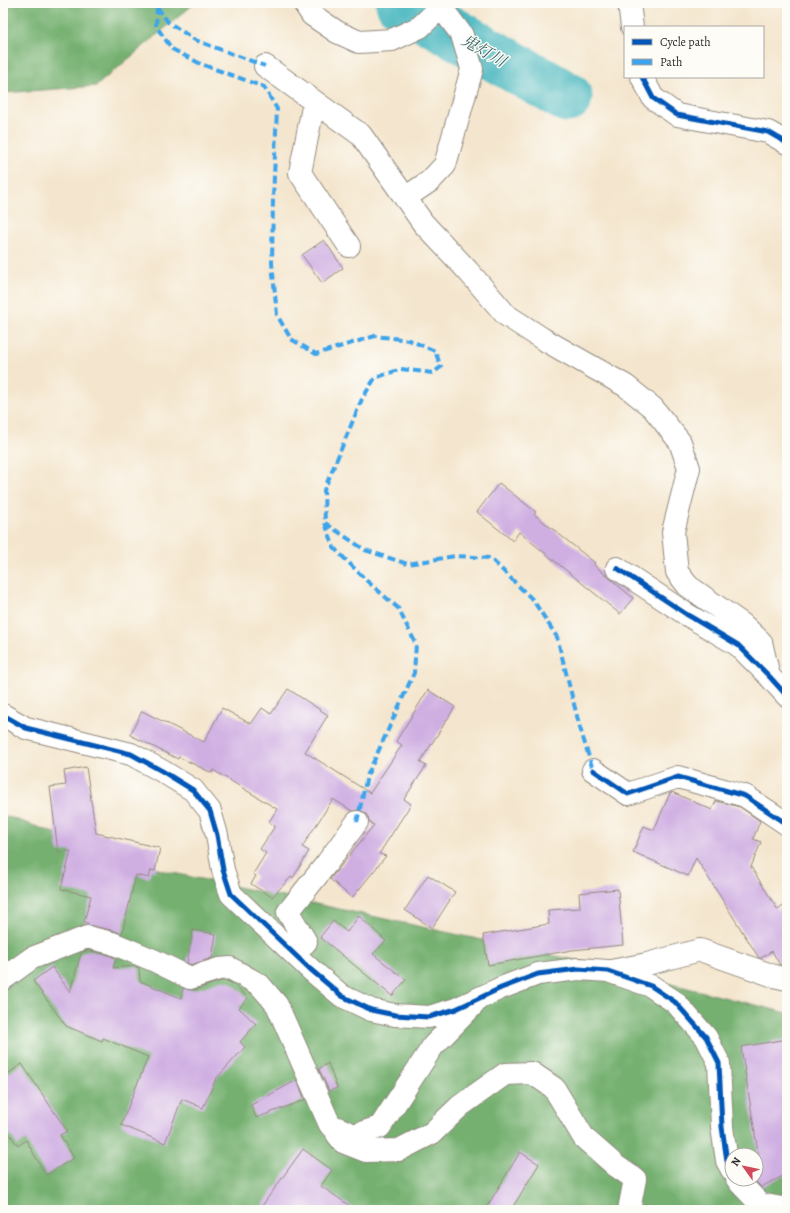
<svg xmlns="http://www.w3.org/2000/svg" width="790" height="1213" font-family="Alegreya,'Noto Serif JP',serif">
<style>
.forest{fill:#74b070;stroke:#506e4e;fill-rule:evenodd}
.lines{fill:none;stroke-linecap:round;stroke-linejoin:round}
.river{stroke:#48b7bf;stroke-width:51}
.building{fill:#cfaee2}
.minor-casing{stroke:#90887c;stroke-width:24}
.minor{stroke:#fff;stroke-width:22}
.quiet{stroke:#3ea3eb;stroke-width:4;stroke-dasharray:8 4;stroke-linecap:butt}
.cycleway-casing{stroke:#fdfcf7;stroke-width:8}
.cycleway{stroke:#0057b8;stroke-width:5}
.labels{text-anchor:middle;stroke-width:3;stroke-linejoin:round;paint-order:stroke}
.water-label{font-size:16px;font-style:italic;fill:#376366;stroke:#fdfcf7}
</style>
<rect width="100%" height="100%" fill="#fdfcf7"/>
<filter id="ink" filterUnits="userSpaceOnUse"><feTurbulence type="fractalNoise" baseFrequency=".025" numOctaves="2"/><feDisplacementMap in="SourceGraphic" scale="8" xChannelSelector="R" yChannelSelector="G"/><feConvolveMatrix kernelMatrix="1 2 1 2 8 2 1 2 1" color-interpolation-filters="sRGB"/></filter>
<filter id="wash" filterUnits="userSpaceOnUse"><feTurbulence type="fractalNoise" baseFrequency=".012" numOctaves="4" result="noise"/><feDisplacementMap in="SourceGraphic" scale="16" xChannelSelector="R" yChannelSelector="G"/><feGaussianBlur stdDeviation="0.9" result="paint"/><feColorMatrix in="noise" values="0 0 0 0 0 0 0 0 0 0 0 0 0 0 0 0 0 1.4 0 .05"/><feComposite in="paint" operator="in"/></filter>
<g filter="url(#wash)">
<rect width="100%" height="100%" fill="#f4e6ce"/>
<path class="forest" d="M 3,3 L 195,3 L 96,86 L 3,93 Z
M 3,815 L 164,871 L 588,963 L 787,1013 L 787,1210 L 3,1210 ZM 732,1155 L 756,1155 L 756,1179 L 732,1179 Z"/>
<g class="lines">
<path class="river" d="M 401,3 L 567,97"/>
</g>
<g id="blocks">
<path class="building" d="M 324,240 L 343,268 L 322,283 L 302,255 Z
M 499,483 L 536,512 L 534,514 L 595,563 L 594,565 L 633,598 L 620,614 L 519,532 L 513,541 L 477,512 Z
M 288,689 L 328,715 L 305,752 L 370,793 L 402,745 L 396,741 L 428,690 L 455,707 L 420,762 L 426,766 L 404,799 L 411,804 L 379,854 L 386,856 L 352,898 L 330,879 L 374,825 L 369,822 L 368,817 L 364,812 L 358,810 L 352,811 L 333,799 L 302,847 L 309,851 L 293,878 L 291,877 L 272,897 L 251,884 L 256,876 L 253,874 L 266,853 L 260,849 L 275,826 L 269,822 L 277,809 L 213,770 L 212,773 L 179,757 L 178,759 L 130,735 L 142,711 L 204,742 L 222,708 L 251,724 L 262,708 L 271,714 Z
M 86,767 L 96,833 L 160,848 L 155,871 L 151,870 L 149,878 L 136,875 L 122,934 L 115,931 L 88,925 L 88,923 L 84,922 L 91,896 L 61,889 L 71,851 L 58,852 L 50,787 L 66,785 L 64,771 Z
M 672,792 L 712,810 L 716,801 L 740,807 L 760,821 L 753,839 L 761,842 L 751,867 L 778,910 L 787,903 L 787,966 L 780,965 L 772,951 L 761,958 L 759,958 L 696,858 L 688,876 L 633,852 L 644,826 L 654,830 L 670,793 Z
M 428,875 L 455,892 L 432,928 L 405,910 Z
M 618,889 L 623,945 L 572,950 L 488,965 L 483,935 L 549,924 L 548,910 L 580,908 L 579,893 Z
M 359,916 L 386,941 L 373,954 L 406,980 L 392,996 L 320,937 L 333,921 L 347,932 Z
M 193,930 L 216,934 L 212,958 L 191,965 L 187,963 Z
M 88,950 L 108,955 L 116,958 L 113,968 L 134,966 L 139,968 L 140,981 L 181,998 L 183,988 L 194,990 L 221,981 L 227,981 L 233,984 L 248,998 L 239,1008 L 256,1024 L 240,1042 L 245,1047 L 216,1079 L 203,1108 L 182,1099 L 165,1143 L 121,1125 L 148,1057 L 103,1038 L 102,1041 L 66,1026 L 33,981 L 52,967 L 70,992 L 81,953 Z
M 787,1039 L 787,1174 L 761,1187 L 756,1182 L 756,1160 L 759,1158 L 741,1047 Z
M 328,1063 L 337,1088 L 329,1091 L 319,1069 Z
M 22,1064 L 67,1131 L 60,1135 L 74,1158 L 46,1175 L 26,1140 L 18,1146 L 3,1124 L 3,1077 Z
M 297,1080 L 305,1100 L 256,1118 L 251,1105 Z
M 303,1149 L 332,1170 L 321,1186 L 356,1210 L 259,1210 Z
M 520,1152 L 539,1164 L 511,1210 L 485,1210 Z"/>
</g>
</g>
<g filter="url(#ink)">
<use href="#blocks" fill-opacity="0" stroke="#90887c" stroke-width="1"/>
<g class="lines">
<defs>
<path id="minor" d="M 304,3 L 312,15 L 337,32 L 359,42 L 392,40 L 420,27 L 441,7 L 443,3
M 629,3 L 632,27
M 265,66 L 361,135 L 423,223 L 468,271 L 506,315 L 543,339 L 626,386 L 653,408 L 680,442 L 689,468 L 673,532 L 677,572 L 688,586 L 742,624 L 761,642 L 769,676
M 642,77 L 653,98 L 677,115 L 768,132 L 787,143
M 314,102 L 300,173 L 349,246
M 405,198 L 430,181 L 445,165 L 472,69 L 462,35 L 441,7
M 617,568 L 686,614 L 738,645 L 769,676 L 787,696
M 3,715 L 26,728 L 131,754 L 162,771 L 193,790 L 210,811 L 217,835 L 223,870 L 231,894 L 310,969 L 342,996 L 371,1010 L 395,1015 L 429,1017 L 456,1009 L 501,988 L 538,974 L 578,969 L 608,971 L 651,986 L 675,1002 L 706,1037 L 719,1063 L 722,1127 L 727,1161 L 732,1170
M 593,770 L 628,794 L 678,777 L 745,796 L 787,824
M 294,953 L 306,942 L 288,912 L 327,863 L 357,822
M 611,971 L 647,964 L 700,950 L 774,976 L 787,979
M 3,979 L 32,958 L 87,937 L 112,943 L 153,960 L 190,978 L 219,969 L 230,968 L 260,985 L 277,1005 L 330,1125 L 354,1135 L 380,1127 L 433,1046 L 474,1004
M 337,1134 L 343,1142 L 366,1151 L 399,1150 L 432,1133 L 460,1106 L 505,1074 L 532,1073 L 554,1088 L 584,1138 L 616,1166 L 635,1179 L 629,1210
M 737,1179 L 740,1183 L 760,1204 L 787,1209"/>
</defs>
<use href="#minor" class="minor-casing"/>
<use href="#minor" class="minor"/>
<path class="quiet" d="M 157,6 L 156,26 L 172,49 L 201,64 L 264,87 L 277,109 L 273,199 L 272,263 L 277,315 L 291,339 L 316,354 L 375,336 L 409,340 L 435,351 L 441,367 L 433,373 L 401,369 L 375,378 L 362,399 L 324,490 L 325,523 L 334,548 L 367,581 L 398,608 L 416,644 L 414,673 L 367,776 L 357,822
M 157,7 L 168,22 L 195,40 L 265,66
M 325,523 L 365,550 L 408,564 L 455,556 L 490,558 L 533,600 L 557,637 L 580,728 L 593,770"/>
<defs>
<path id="cycleway" d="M 642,77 L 653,98 L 677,115 L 768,132 L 787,143
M 617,568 L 686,614 L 738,645 L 769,676 L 787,696
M 3,715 L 26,728 L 131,754 L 162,771 L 193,790 L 210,811 L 217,835 L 223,870 L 231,894 L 310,969 L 342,996 L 371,1010 L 395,1015 L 429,1017 L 456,1009 L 501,988 L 538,974 L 578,969 L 608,971 L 651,986 L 675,1002 L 706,1037 L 719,1063 L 722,1127 L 727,1161 L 732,1170
M 593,770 L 628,794 L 678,777 L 745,796 L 787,824"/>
</defs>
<use href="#cycleway" class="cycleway-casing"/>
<use href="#cycleway" class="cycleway"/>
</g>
</g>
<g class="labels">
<g class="water-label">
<text transform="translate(484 50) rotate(30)" y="6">鬼灯川</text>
</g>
</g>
<rect width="790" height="1213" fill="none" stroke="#fdfcf7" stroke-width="16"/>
<rect x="624" y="26" width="140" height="52" fill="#fdfcf7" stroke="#a9a8a5"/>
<rect x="632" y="39" width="20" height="6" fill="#0057b8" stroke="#a9a8a5"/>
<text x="660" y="46" font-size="12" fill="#2b2b2b">Cycle path</text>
<rect x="632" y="59" width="20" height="6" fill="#3ea3eb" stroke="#a9a8a5"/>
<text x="660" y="66" font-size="12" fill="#2b2b2b">Path</text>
<g transform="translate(744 1167) rotate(303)"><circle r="19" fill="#fdfcf7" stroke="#a9a8a5"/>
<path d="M0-3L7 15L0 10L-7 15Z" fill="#d1495b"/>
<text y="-6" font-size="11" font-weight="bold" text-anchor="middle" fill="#2b2b2b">N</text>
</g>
</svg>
